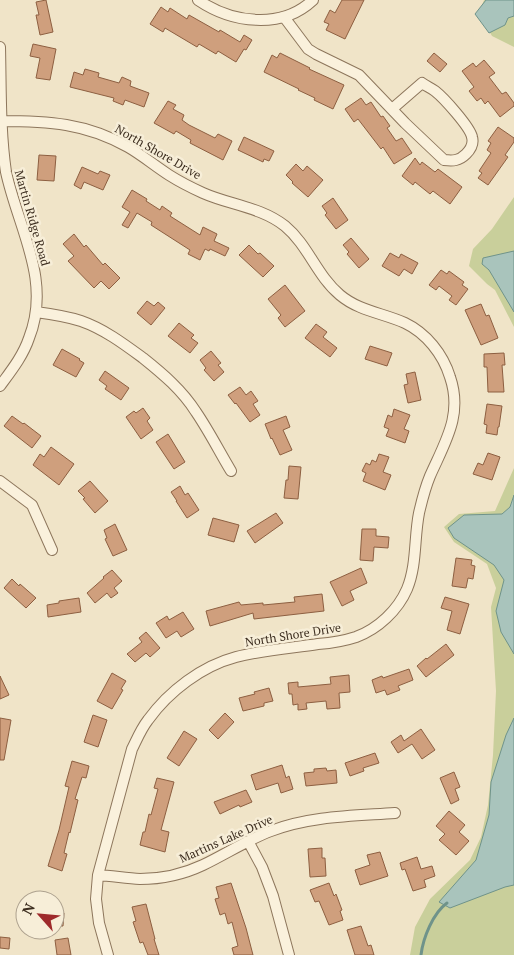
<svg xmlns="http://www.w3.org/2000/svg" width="514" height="955" font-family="'PT Serif',serif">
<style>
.green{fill:#c9cf9b}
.water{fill:#a9c4bc;stroke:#6f938a}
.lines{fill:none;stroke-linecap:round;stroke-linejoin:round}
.stream{stroke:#6f938a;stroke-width:3}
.building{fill:#cf9f7d;stroke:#8d5f41}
.minor-casing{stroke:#8d765c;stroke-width:12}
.minor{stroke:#faf1dc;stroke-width:10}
.labels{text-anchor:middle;stroke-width:5;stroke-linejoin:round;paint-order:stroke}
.street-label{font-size:12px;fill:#3d2e20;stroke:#f7eed8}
</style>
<rect width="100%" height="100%" fill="#f0e4c8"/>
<path class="green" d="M 484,0 L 514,0 L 514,47 L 492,36 L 479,14 Z
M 514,197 L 514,327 L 495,290 L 487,284 L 469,266 L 473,249 L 492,229 Z
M 514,468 L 514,955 L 410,955 L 415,927 L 430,899 L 470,860 L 481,837 L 488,805 L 493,755 L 496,691 L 491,607 L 496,588 L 487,564 L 454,542 L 444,527 L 459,514 L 495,511 Z"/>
<path class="water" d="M 486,0 L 514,0 L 514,16 L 508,18 L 505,25 L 489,33 L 475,14 Z
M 514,251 L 514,312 L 489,270 L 482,264 L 483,258 Z
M 514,495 L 514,654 L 501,632 L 496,611 L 504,580 L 494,565 L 454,538 L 448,528 L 464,515 L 502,514 L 510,507 Z
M 514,718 L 514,885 L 505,887 L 450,908 L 439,902 L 476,860 L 489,815 L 491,782 L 506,735 Z"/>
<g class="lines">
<path class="stream" d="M 421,955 C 423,938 433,913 447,903"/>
</g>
<path class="building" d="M 46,0 L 53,32 L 40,35 L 36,15 L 39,15 L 36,2 Z
M 342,0 L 364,0 L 345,39 L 326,30 L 329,24 L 324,22 L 330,10 L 335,13 Z
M 161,7 L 168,12 L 170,8 L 187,19 L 189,15 L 219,32 L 220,30 L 240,42 L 244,35 L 252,40 L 246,50 L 244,49 L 236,62 L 218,51 L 216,54 L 199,44 L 197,47 L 165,28 L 163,32 L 150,24 Z
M 33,44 L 56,49 L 50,80 L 36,78 L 40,58 L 30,56 Z
M 280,53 L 310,68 L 309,69 L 344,85 L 333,109 L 314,100 L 315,98 L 298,90 L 299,89 L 264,72 L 272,55 L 277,58 Z
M 434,53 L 447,64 L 440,72 L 427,61 Z
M 484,60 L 495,73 L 489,77 L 502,94 L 506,92 L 514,103 L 514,106 L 500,117 L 488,101 L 485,104 L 481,98 L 477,101 L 469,91 L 474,87 L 462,71 L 473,63 L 476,67 Z
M 85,69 L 99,73 L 98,77 L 119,83 L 122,77 L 131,81 L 130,86 L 149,93 L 144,107 L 125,100 L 123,105 L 113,101 L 114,98 L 70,87 L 74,72 L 83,75 Z
M 361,98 L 366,105 L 371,102 L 381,117 L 383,116 L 390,126 L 387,128 L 396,141 L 402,138 L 412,153 L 394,164 L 383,147 L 381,149 L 358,119 L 354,122 L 345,109 Z
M 168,101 L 176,105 L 173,109 L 184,115 L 182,120 L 189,125 L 215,138 L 218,134 L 232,141 L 223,160 L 190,143 L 191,140 L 176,131 L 174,134 L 154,123 Z
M 498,127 L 514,138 L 514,142 L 505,155 L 508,157 L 488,185 L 478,178 L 482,173 L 479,171 L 491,153 L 487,150 L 491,143 L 488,141 Z
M 244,137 L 274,151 L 269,161 L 264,159 L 263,162 L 238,150 Z
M 39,155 L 56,156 L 54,181 L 37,180 Z
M 415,158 L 420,165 L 422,162 L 435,172 L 438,169 L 462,187 L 450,204 L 433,191 L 430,194 L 415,182 L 413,185 L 402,176 Z
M 296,164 L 303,171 L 307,166 L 323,180 L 308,197 L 292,183 L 293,182 L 286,175 Z
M 82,167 L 98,174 L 100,171 L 110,175 L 103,190 L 84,182 L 81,189 L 74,185 Z
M 132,190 L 147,199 L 146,201 L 160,210 L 162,206 L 172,213 L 170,216 L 200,235 L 203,227 L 217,234 L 214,241 L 229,248 L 225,256 L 210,249 L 209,251 L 205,249 L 200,260 L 188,254 L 190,250 L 151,225 L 152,222 L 137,213 L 128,228 L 122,225 L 130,212 L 122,207 Z
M 333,198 L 348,220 L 336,229 L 325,215 L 327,213 L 322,206 Z
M 74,234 L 84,247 L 86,245 L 103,265 L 105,263 L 120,278 L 109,289 L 101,281 L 94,288 L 68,261 L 74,256 L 63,244 Z
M 351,238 L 369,259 L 359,268 L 347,254 L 349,252 L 343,245 Z
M 249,245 L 258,254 L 260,253 L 274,266 L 263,277 L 239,255 Z
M 390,253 L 399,258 L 401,254 L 418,263 L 412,274 L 404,269 L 399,276 L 382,266 Z
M 441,270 L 447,274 L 449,271 L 464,282 L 462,285 L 468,289 L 456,305 L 449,300 L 452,296 L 439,286 L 436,290 L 429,285 Z
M 285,285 L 305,311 L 285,327 L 278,318 L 281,315 L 268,299 Z
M 147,301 L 154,306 L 158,302 L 165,308 L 151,325 L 137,313 Z
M 481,304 L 486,316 L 489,315 L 498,338 L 481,345 L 465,310 Z
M 179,323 L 194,335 L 191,338 L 198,343 L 190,353 L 168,336 Z
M 316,324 L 327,332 L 323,337 L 337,348 L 330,357 L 305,338 Z
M 370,346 L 392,353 L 387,366 L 365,359 Z
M 62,349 L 80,359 L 79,360 L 84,363 L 76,377 L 53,365 Z
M 211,351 L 221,363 L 218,365 L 224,372 L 214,381 L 204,370 L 206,368 L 200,360 Z
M 504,353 L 505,365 L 502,365 L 504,392 L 488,392 L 487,367 L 484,367 L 484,354 Z
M 105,371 L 129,388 L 121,400 L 105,389 L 107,386 L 99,380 Z
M 415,372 L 421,400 L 408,403 L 404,385 L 408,384 L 406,374 Z
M 240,387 L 246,395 L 251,391 L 258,401 L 253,404 L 260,415 L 250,422 L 236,403 L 235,404 L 228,395 Z
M 487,404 L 502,406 L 499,427 L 498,427 L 497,435 L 486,433 L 487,425 L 484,424 Z
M 143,408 L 150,418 L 147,421 L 153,430 L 141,439 L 126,417 L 134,411 L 136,413 Z
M 394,409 L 410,415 L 404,429 L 409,431 L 405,443 L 386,436 L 389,429 L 384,427 L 388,415 L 392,417 Z
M 12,416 L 23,424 L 24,423 L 41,436 L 32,448 L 4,426 Z
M 286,416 L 290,427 L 283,430 L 292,450 L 280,455 L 272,438 L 271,439 L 265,424 Z
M 168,434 L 185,462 L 174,469 L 156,442 Z
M 51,447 L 74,464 L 59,485 L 33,465 L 40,454 L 44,457 Z
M 488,453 L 500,457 L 492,480 L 473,474 L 478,463 L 483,465 Z
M 379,454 L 389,457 L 383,472 L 391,475 L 385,490 L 363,481 L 366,473 L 362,471 L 366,463 L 370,465 L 372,460 L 376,462 Z
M 289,466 L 301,467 L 298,499 L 284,498 L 286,480 L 288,480 Z
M 90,481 L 108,501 L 95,513 L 83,499 L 85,498 L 78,491 Z
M 180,486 L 185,495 L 188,493 L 199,510 L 187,518 L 176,501 L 177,501 L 171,492 Z
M 276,513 L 283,523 L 255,543 L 247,531 Z
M 213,518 L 239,525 L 234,542 L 208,535 Z
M 115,524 L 127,550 L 113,556 L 105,539 L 107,538 L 104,530 Z
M 362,529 L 376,529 L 376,536 L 389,537 L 388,548 L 374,547 L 373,561 L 360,560 Z
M 456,558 L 472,560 L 471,565 L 475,566 L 473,579 L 468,578 L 466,588 L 452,586 Z
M 361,568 L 367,583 L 350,591 L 354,600 L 342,606 L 330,582 Z
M 112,570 L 122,581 L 114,588 L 118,593 L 111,598 L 107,593 L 95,603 L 87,593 L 104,578 L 103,577 Z
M 12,579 L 19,586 L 20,584 L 36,598 L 26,608 L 4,588 Z
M 322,594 L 324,611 L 254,619 L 253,613 L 210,626 L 206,611 L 239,602 L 241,605 L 263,603 L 263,605 L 295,602 L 294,597 Z
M 445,597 L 469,604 L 460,634 L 447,630 L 452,611 L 441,608 Z
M 79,598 L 81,612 L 48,617 L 47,605 L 59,603 L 59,601 Z
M 183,612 L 194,629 L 181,637 L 177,631 L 166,638 L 156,623 L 167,616 L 169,620 Z
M 146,632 L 160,648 L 150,657 L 146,653 L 135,662 L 127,654 L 142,642 L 139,638 Z
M 446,644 L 454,655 L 426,677 L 417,666 L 426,658 L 427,659 Z
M 409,669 L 413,680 L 398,686 L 400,690 L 387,695 L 385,690 L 376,693 L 372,680 L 382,676 L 383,678 Z
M 112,673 L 126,681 L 121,689 L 123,690 L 112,709 L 97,701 Z
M 349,675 L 350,692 L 339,693 L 340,708 L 327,709 L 326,701 L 306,703 L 307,709 L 298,710 L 298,704 L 293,705 L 292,694 L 289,694 L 288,683 L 298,682 L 298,687 L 331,684 L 330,677 Z
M 0,676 L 9,695 L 0,699 Z
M 269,688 L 273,701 L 264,703 L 264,706 L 243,711 L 239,698 L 255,694 L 254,692 Z
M 225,713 L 234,722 L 218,739 L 209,730 Z
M 93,715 L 107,720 L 98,747 L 84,742 Z
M 0,718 L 11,720 L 4,760 L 0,760 Z
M 421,729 L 435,750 L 422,759 L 412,744 L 398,753 L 391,742 L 401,735 L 404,741 Z
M 184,731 L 197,739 L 179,766 L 167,758 Z
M 375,753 L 379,763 L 363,768 L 364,771 L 350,776 L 345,763 Z
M 72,761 L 89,766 L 86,778 L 82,777 L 75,799 L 78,800 L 70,833 L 69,832 L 64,853 L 67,854 L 62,871 L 48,866 L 59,830 L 69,787 L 65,786 Z
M 282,765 L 286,778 L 289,776 L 293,789 L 281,793 L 278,783 L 256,790 L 251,775 Z
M 326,768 L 327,771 L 336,770 L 337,783 L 306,786 L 304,773 L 314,772 L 314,769 Z
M 454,772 L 460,787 L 455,789 L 459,800 L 451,804 L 440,778 Z
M 157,778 L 174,782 L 161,830 L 169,832 L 165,852 L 140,845 L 143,832 L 145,832 L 149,814 L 151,815 L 158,789 L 154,788 Z
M 246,790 L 252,802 L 240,807 L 239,805 L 220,814 L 214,802 Z
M 449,811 L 465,825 L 459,832 L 469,841 L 456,855 L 439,840 L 445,834 L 436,826 Z
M 322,848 L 322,858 L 325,858 L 326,876 L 310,877 L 308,849 Z
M 380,852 L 388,876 L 360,885 L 355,870 L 370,865 L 367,855 Z
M 417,857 L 421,869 L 432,866 L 435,876 L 424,880 L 426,887 L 413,891 L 405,869 L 402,870 L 400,863 Z
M 231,883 L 246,928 L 253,955 L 234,955 L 232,948 L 238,946 L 232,922 L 228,924 L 225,913 L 220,915 L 215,899 L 219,898 L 216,887 Z
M 329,883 L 334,896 L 336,894 L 342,910 L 340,911 L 343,920 L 329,925 L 319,901 L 315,902 L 310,890 Z
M 146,904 L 155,939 L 154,939 L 159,955 L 148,955 L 143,942 L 140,943 L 133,922 L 136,921 L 132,907 Z
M 55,912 L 64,913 L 63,926 L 55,926 Z
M 361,926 L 368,946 L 371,945 L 374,955 L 355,955 L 347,930 Z
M 0,937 L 10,938 L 9,949 L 0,948 Z
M 68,938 L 71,955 L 57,955 L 55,940 Z"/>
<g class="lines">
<defs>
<path id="minor" d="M 198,0 C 232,23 281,30 313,0
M 284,17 L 308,49 L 316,54 L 359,75 L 405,123 L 444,160 C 453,161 459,161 466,154 C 470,150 474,144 472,137 C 470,127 444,98 435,91 C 431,88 426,86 422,83 L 392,109
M 0,47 C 1,89 0,131 6,172 C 18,228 52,280 29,338 C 23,356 11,371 0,386
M 0,121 C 48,121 86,123 128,147 C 142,155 155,166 169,175 C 180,182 192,188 203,193 C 230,205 261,207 285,226 C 308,245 317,276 340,295 C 359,311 383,313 405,323 C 426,333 443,354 450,377 C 463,415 445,442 430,476 C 425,488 422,500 419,513 C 414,538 417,565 407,589 C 398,610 378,629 356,637 C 344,641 331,643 318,644 C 291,648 263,650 236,657 C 202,666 169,691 148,720 C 141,729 137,739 132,749 L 98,875 L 96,899 L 99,923 L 108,955
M 36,312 C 51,314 66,316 81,321 C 104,329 124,344 143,358 C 163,374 182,390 196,412 C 209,431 219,451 231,471
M 0,481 L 32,505 L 52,550
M 248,841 L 262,867 L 273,896 L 289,955
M 98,875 C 112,876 126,878 140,879 C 161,879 184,874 203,865 C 226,854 247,840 271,831 C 310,816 353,816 395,813"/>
</defs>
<use href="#minor" class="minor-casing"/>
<use href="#minor" class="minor"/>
</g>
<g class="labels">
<g class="street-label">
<text transform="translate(158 152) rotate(30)" y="4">North Shore Drive</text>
<text transform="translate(32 218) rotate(74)" y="4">Martin Ridge Road</text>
<text transform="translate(293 635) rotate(-9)" y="4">North Shore Drive</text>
<text transform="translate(226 839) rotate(-24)" y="4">Martins Lake Drive</text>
</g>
</g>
<g transform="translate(40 915) rotate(297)"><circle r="24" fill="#f7eed8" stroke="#ada18e"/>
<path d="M0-4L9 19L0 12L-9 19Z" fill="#9e2a2b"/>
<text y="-8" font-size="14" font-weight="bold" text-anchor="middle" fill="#3d2e20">N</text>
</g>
</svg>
